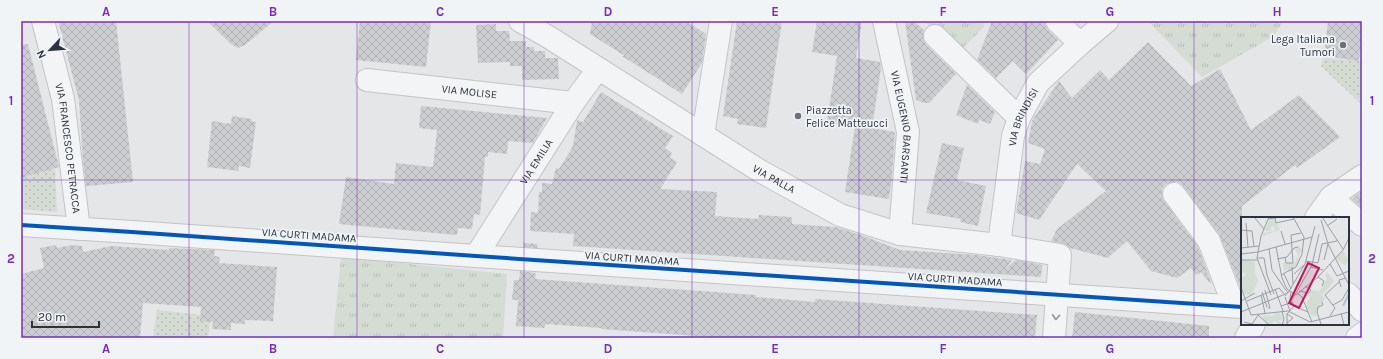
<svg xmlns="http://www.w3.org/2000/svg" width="1383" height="359" font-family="Karla,sans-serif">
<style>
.grass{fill:url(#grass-tufts)}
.park{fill:url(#park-dots)}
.building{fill:url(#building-cross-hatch)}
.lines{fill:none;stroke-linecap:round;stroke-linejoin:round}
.minor-casing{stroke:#c2c4c6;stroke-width:24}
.minor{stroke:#f3f4f5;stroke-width:22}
.cycleway-casing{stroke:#f1f4f7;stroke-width:6}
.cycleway{stroke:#0057b8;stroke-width:4}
.oneway{stroke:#8f949b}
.grid{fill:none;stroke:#7b2cbf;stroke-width:1;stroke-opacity:0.55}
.poi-dot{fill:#6c727b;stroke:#f1f4f7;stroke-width:1.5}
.labels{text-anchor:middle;stroke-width:3.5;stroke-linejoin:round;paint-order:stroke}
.poi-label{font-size:11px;fill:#2b3341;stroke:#f1f4f7;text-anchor:end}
.street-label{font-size:11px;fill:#2b3341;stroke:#f1f4f7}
.inset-river{fill:none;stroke:#b4c2d2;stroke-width:2}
.inset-road{fill:none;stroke:#9a9ea5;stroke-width:1}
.view{fill:#c2185b;fill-opacity:0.15;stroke:#c2185b;stroke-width:2}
.inset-edge{fill:none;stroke:#2b3341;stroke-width:2}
.neatline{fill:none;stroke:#7b2cbf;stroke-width:1.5}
.grid-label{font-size:13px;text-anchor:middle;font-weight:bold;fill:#7b2cbf}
</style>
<defs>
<pattern id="grass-tufts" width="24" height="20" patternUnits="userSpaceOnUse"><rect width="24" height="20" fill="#d4dcd4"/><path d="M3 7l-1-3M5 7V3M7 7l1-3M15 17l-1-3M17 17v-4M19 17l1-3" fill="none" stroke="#b6bdb7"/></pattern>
<pattern id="park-dots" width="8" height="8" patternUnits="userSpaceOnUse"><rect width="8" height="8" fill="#d4dcd4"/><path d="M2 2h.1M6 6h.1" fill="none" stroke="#b6bdb7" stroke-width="1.8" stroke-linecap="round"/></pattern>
<pattern id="building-cross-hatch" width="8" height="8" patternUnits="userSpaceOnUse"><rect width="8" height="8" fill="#ccced0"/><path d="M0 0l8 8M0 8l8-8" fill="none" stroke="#afb1b4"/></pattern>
</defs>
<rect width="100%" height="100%" fill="#e4e6e8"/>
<path class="grass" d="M 924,21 L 986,21 L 983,24 L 985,26 L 959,52 Z
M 1148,21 L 1283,21 L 1274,36 L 1202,77 Z
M 341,257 L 507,274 L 503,338 L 333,338 Z"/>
<path class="park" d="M 1323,58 L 1362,61 L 1362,105 L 1321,66 Z
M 55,168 L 57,212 L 21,209 L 21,178 Z
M 157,310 L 211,316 L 208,338 L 153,338 Z"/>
<path class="building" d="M 58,21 L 116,21 L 133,182 L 86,186 L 83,160 L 79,100 Z
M 207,21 L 274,21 L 245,45 L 238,48 L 231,44 Z
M 360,21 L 431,21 L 426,67 L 356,60 Z
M 592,21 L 686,21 L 706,34 L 702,63 L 682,94 L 622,56 L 625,56 L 590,34 Z
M 737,21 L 782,21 L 766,128 L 737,124 L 738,119 L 723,116 Z
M 817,21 L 862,21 L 856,58 L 880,62 L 881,68 L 872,128 L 895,132 L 892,177 L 889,199 L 845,192 L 855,126 L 827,122 L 837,56 L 812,52 Z
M 905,21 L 914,21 L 924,30 L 923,33 L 923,39 L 926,45 L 956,74 L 929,103 L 924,103 L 916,100 Z
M 992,21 L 1045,21 L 1045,25 L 1048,30 L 1058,40 L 1026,74 L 1013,61 L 996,78 L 977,60 Z
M 1328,21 L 1362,21 L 1362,33 L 1359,61 L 1324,56 Z
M 496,24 L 496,31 L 509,31 L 510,41 L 526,41 L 526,47 L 534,47 L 534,51 L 545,51 L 545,58 L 558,58 L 559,79 L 522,80 L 522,66 L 510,66 L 510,62 L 478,63 L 476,25 Z
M 1148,42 L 1191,86 L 1220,69 L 1251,130 L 1299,95 L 1340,137 L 1297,168 L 1295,165 L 1242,206 L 1242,288 L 1240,286 L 1219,234 L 1184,187 L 1179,182 L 1172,182 L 1166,184 L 1162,189 L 1162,196 L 1164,201 L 1198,247 L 1211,282 L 1210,283 L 1201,272 L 1196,275 L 1191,268 L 1177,278 L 1151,271 L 1127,241 L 1108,258 L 1070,248 L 1062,243 L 1051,241 L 1057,229 L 1106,191 L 1077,164 L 1039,220 L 1016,213 L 1025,161 L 1040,164 L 1045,149 L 1028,143 L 1032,121 L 1059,81 L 1072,98 L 1100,70 L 1109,80 Z
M 28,44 L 59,167 L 21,178 L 21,45 Z
M 967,85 L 995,112 L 990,124 L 979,120 L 978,124 L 956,115 Z
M 601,92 L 673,136 L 665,148 L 672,153 L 670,158 L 677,162 L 660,189 L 717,192 L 715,216 L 758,219 L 759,215 L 792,217 L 792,224 L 835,227 L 861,235 L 900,250 L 977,255 L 1012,260 L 1006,268 L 1016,260 L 1042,265 L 1041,277 L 573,246 L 574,234 L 530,231 L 531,212 L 538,213 L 539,192 L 542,192 L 542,183 L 552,184 L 556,168 L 559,169 L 573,146 L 577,120 L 583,122 Z
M 421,106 L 547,118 L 533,143 L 508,141 L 507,154 L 488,152 L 488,157 L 485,157 L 480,215 L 474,214 L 472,229 L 458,228 L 457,235 L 339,224 L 346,177 L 394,184 L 396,163 L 433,167 L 437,130 L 419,128 Z
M 232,116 L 252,119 L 251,121 L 256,122 L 250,168 L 239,166 L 238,171 L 207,167 L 212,121 L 231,124 Z
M 942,143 L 964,148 L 957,180 L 986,186 L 978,226 L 960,222 L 961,219 L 926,213 Z
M 1362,191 L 1362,208 L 1352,199 Z
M 524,243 L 538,244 L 537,248 L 523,247 Z
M 56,245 L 57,248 L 72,245 L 82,246 L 83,252 L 111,246 L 169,250 L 169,248 L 215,250 L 214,256 L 220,257 L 219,263 L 277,267 L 273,321 L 245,320 L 245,324 L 231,323 L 231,330 L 212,329 L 213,322 L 200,321 L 201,307 L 143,303 L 140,338 L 21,338 L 21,274 L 44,268 L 40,248 Z
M 520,271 L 536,273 L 535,279 L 756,295 L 756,297 L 815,302 L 815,299 L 1037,315 L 1035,338 L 710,338 L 710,337 L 601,329 L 601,328 L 546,324 L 544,328 L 516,326 L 518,300 L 512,300 L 514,280 L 519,280 Z
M 1075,312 L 1209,326 L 1209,338 L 1072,338 Z"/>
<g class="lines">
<defs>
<g id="minor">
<path id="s1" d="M 43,21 L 63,99 L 79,229"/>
<path id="s2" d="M 520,21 L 547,36 L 760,171 L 840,215 L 900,234 L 999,245 L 1060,255 L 1054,338"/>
<path id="s3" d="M 884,21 L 908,132 L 900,234"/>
<path d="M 1057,21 L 1080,44"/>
<path d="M 935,36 L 1019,118"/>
<path id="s4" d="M 367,80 L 573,103"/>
<path d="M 703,135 L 721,21"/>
<path d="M 1174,194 L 1209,241 L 1234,306"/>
<path d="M 1331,197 L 1362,225"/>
<path d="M 1316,218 L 1331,197 L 1362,176"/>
<path d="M 21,225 L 132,232 L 476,256 L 1242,307"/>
<path id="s5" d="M 999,245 L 1013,136 L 1019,118 L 1038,83 L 1080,44 L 1107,21"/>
<path id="s6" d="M 476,256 L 573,103 L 598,69"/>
<path d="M 1348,294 L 1362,310"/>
<path d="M 1246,338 L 1254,324"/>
<path d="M 1357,338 L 1362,334"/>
</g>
</defs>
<use href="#minor" class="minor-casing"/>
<use href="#minor" class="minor"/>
<defs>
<path id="cycleway" d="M 21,225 L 132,232 L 476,256 L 1242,307"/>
</defs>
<use href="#cycleway" class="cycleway-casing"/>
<use href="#cycleway" class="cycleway"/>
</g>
<defs><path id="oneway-chevron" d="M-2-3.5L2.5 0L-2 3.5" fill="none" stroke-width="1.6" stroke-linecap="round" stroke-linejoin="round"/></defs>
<use class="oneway" href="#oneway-chevron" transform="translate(1056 317) rotate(94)"/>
<path class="grid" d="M 189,21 L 189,338M 357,21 L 357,338M 524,21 L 524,338M 692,21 L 692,338M 859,21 L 859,338M 1026,21 L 1026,338M 1194,21 L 1194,338M 21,180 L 1362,180"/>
<g class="poi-dot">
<circle cx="1343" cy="45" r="4"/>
<circle cx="798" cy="116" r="4"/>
</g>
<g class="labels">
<g class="poi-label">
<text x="1335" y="43">Lega Italiana<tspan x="1335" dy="13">Tumori</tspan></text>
<text x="806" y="114" text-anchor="start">Piazzetta<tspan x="806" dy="13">Felice Matteucci</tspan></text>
</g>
<g class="street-label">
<text dy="4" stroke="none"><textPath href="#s4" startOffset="103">VIA MOLISE</textPath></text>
<text dy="4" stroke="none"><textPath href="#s5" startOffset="131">VIA BRINDISI</textPath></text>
<text dy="4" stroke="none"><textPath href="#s3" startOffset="108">VIA EUGENIO BARSANTI</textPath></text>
<text dy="4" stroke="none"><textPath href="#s1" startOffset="130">VIA FRANCESCO PETRACCA</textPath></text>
<text dy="4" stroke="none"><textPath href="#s6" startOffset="112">VIA EMILIA</textPath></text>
<text dy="4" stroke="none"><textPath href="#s2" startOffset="299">VIA PALLA</textPath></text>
<text transform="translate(309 235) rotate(4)" y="4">VIA CURTI MADAMA</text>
<text transform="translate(632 258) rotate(4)" y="4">VIA CURTI MADAMA</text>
<text transform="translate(955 279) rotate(4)" y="4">VIA CURTI MADAMA</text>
</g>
</g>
<g transform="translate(1241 217)">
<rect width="108" height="108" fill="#e4e6e8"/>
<path d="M 102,34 L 108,43 L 104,49 L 95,41 ZM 86,55 L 93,64 L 81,78 L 84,82 L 76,92 L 75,100 L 71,99 L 65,89 L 69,79 L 63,78 L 69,77 L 71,73 L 79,74 L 86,61 L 84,59 Z" fill="#d4dcd4"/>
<path d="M 6,43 L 14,45 L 14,56 L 11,58 L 0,55 L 0,44 Z" fill="#d4dcd4"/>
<path d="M 34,2 L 39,13 L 21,19 L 23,14 L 24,16 L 34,14 L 33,9 L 30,10 L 30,14 L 24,14 L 28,3 ZM 58,29 L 61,33 L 56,41 L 59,41 L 58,46 L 48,55 L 47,53 L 43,54 L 42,46 L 54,46 L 57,37 L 54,33 ZM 7,55 L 10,58 L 14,56 L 17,64 L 10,79 L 4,77 L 0,69 L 0,62 ZM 38,95 L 43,102 L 38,104 L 42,108 L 42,104 L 43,108 L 38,108 L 34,104 L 28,108 L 21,102 L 23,98 L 31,99 Z" fill="#d4dcd4"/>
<path class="inset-river" d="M 102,89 L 108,77"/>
<path class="inset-road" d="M 13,0 L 23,12M 28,0 L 20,19 L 16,41 L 30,78M 81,0 L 102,32M 34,1 L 35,6 L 53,2M 27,2 L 41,0M 80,3 L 87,27 L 108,68M 5,6 L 7,30M 86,9 L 96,2M 0,13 L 11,14 L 13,30M 40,14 L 44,27M 81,27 L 96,24M 35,30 L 41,61 L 46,72 L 55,78 L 77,60 L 102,33 L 108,21M 0,31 L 18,29M 28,32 L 31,53 L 47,76M 0,37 L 17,35 L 71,20M 44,40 L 45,46 L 52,46 L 50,18 L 60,16M 16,41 L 23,41 L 26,58M 36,42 L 46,40 L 53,31 L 57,30M 0,43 L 16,43M 83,43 L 87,27M 65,44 L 77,46 L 81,27M 89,47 L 96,59 L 108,54M 51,50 L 52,67M 70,50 L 82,53M 43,57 L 50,72M 53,57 L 63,48M 26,58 L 33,77M 40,58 L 55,50 L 61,37 L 63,20 L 52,0M 77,60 L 83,64 L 81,69M 0,70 L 10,98 L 47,94 L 69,105 L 108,95M 100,70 L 98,63 L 105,61M 34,72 L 42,94M 24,73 L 29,91 L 27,91M 58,74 L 68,76 L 70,73 L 64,69M 21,75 L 26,90M 56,76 L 61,80 L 71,105M 20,78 L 24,96M 44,80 L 49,94M 51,83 L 71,48 L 78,17M 0,84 L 14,76M 6,84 L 38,71 L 45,79M 92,88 L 101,83 L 108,71M 40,89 L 52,85M 53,89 L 67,95M 41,94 L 43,102 L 41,108M 0,95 L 47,76 L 64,47 L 74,9M 100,96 L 103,108M 46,97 L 52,101 L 46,106M 17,98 L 28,108M 89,99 L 94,91 L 84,78 L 98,65M 3,105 L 11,107 L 18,97M 80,107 L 76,95 L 77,90 L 82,88 L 81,85M 46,108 L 46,97 L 53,89 L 49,81 L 50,75"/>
<path class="view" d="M 67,46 L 78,51 L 58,91 L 48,86 Z"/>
<rect width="108" height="108" class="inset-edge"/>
</g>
<rect width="1383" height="359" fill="none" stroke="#f1f4f7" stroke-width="44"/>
<g transform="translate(50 50) rotate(244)" stroke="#f1f4f7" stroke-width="3" paint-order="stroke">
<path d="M0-3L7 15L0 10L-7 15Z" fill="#2b3341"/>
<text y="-6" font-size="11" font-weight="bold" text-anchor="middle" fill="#2b3341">N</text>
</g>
<path d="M32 321v6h67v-6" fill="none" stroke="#2b3341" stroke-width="2"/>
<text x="38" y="321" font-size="12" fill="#2b3341" stroke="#f1f4f7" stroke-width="3" paint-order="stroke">20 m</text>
<rect x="22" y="22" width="1339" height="315" class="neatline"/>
<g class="grid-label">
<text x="106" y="16">A</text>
<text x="273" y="16">B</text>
<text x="440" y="16">C</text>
<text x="608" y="16">D</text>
<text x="775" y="16">E</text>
<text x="943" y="16">F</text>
<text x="1110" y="16">G</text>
<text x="1277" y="16">H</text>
<text x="11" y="105">1</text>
<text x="1372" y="105">1</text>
<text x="11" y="263">2</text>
<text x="1372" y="263">2</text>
<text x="106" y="353">A</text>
<text x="273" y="353">B</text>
<text x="440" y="353">C</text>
<text x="608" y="353">D</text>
<text x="775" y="353">E</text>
<text x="943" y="353">F</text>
<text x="1110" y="353">G</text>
<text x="1277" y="353">H</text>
</g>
</svg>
